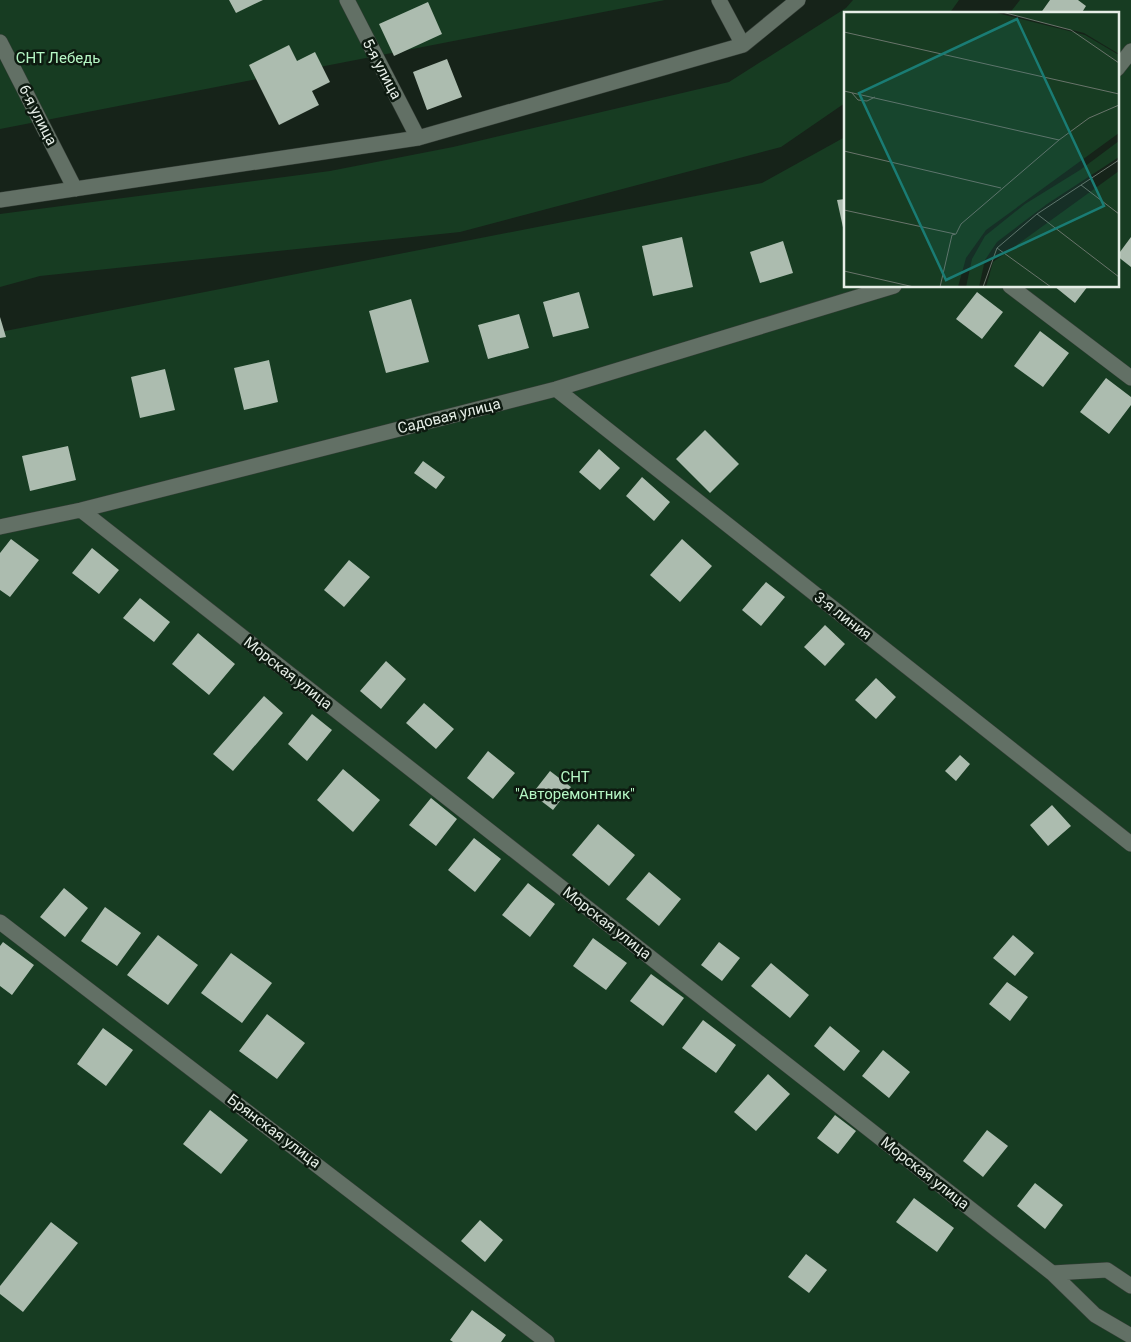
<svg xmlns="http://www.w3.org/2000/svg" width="1131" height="1342" font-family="Roboto,sans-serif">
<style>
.green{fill:#173c22}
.building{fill:#acbcaf}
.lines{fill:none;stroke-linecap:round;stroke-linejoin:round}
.street-casing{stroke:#353e37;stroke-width:16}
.street{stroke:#627065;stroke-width:15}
.labels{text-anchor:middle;stroke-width:5;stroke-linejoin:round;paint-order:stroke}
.park-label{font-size:15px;fill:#b6f7c5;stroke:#0d1a10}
.street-label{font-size:15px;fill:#e6eee7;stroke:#0d1a10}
.inset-road{fill:none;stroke:#69746b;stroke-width:1}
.view{fill:#1a7c74;fill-opacity:0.15;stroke:#1a7c74;stroke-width:2.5}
.inset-edge{fill:none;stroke:#e6eee7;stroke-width:2.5}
</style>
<rect width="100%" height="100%" fill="#162319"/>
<path class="green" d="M 0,0 L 665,0 L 0,129 Z
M 853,0 L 959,0 L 949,14 L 845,14 L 845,103 L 781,147 L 460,232 L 40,276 L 0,287 L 0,214 L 330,171 L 453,147 L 729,82 L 846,8 Z
M 1020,0 L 1131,0 L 1131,1342 L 0,1342 L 0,332 L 762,183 L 845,137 L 845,286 L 1117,286 L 1117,14 L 1009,14 Z"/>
<path class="building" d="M 229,0 L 263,0 L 236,13 Z
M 1050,0 L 1078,0 L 1086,6 L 1081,14 L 1040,14 Z
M 428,2 L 442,34 L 394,56 L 379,24 Z
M 289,45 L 297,61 L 315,52 L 330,82 L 312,91 L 319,105 L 279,125 L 249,65 Z
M 447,59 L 462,97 L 427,110 L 413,72 Z
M 845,199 L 845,232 L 844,232 L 837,200 Z
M 682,237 L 693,287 L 653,296 L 642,246 Z
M 1131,237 L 1131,267 L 1117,256 Z
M 783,241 L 793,273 L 760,283 L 750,252 Z
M 1054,286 L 1088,286 L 1075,303 Z
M 579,292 L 589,328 L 553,337 L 543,302 Z
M 977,292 L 1003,312 L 982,339 L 956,319 Z
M 411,299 L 429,362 L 386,373 L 369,311 Z
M 519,314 L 529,348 L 488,359 L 478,325 Z
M 0,317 L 6,337 L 0,338 Z
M 1040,331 L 1069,353 L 1043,387 L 1014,366 Z
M 269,360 L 278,402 L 244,410 L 234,368 Z
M 165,369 L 175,410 L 140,418 L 131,377 Z
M 1106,378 L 1131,397 L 1131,405 L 1109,434 L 1080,412 Z
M 705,430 L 739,464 L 710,493 L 676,459 Z
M 68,446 L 76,480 L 30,491 L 22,456 Z
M 599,449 L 620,468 L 600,490 L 579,472 Z
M 423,461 L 445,477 L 436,489 L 414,473 Z
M 642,477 L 670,502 L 654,521 L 626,496 Z
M 11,539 L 39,560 L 10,597 L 0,590 L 0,553 Z
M 682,539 L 712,566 L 680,602 L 650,575 Z
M 92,548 L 119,570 L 99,594 L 72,573 Z
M 349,560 L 370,577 L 344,607 L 324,590 Z
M 766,582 L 785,597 L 761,626 L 742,610 Z
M 140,598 L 170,622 L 154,642 L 123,618 Z
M 825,625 L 845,644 L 825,666 L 804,647 Z
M 198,633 L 235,664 L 209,695 L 172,664 Z
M 386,661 L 406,679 L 381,709 L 360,691 Z
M 876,678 L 896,697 L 876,719 L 855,700 Z
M 264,696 L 283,713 L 233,771 L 213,754 Z
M 424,703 L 454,729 L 436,749 L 406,723 Z
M 312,714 L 332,730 L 307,761 L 288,744 Z
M 488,751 L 515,773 L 493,799 L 467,778 Z
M 960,755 L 970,764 L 956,781 L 945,771 Z
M 343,769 L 380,800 L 353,832 L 317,800 Z
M 550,771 L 571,787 L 553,810 L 532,794 Z
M 431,798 L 457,819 L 436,846 L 409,825 Z
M 1052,805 L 1071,826 L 1048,846 L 1030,825 Z
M 598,824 L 635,855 L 609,886 L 572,855 Z
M 474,838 L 501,859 L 475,892 L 448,870 Z
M 649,872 L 681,899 L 659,926 L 626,899 Z
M 528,883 L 555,904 L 530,937 L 502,915 Z
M 64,888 L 88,908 L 65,937 L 40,917 Z
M 105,907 L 141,933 L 117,966 L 81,941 Z
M 158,935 L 198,965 L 168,1005 L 127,975 Z
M 1013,935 L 1034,953 L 1015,976 L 993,958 Z
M 593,938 L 627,963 L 606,990 L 573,966 Z
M 3,942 L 34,965 L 12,995 L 0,986 L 0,946 Z
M 719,942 L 740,958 L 722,981 L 701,965 Z
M 231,953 L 272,983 L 242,1023 L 201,993 Z
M 771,963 L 809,995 L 790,1018 L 751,986 Z
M 651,974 L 684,998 L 663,1026 L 630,1001 Z
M 1007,982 L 1028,997 L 1010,1021 L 989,1004 Z
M 267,1014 L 305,1043 L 277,1079 L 239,1051 Z
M 703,1020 L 736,1045 L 716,1073 L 682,1048 Z
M 830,1026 L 860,1051 L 844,1071 L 814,1046 Z
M 103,1028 L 133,1050 L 106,1086 L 77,1064 Z
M 883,1050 L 910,1072 L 889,1098 L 862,1076 Z
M 768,1074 L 790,1094 L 756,1131 L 734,1112 Z
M 210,1110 L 248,1140 L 221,1174 L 183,1144 Z
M 835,1115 L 856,1131 L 838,1154 L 817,1138 Z
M 987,1130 L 1008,1146 L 983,1177 L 963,1161 Z
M 1035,1183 L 1063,1205 L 1045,1229 L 1017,1206 Z
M 914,1198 L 954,1228 L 937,1252 L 896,1222 Z
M 480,1220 L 503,1240 L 485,1262 L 461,1241 Z
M 51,1222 L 78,1243 L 23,1312 L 0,1294 L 0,1286 Z
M 806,1254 L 827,1270 L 809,1293 L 788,1277 Z
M 472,1310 L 506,1335 L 501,1342 L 453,1342 L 450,1340 Z"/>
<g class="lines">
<defs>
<path id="street" d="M 347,0 L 418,138
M 719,0 L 743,45
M 0,42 L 75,189
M 1117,69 L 1131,51
M 0,200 L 418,138 L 743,45 L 798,0
M 1010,286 L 1131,378
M 556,389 L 1131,844
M 81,510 L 1052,1273 L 1095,1315 L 1131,1336
M 0,527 L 81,510 L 556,389 L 894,286
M 0,922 L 547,1342
M 1052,1273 L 1107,1270 L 1131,1286"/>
</defs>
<use href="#street" class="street-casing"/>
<use href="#street" class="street"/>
</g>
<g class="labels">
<g class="park-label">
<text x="58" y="63">СНТ Лебедь</text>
<text x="575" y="782">СНТ<tspan x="575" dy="17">"Авторемонтник"</tspan></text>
</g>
<g class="street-label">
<text transform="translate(382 69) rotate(62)" y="5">5-я улица</text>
<text transform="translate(38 115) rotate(63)" y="5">6-я улица</text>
<text transform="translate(449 416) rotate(-14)" y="5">Садовая улица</text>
<text transform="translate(843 616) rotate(38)" y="5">3-я линия</text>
<text transform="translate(288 673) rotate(38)" y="5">Морская улица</text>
<text transform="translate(607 923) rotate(38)" y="5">Морская улица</text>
<text transform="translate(274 1131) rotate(37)" y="5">Брянская улица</text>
<text transform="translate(925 1173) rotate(38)" y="5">Морская улица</text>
</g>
</g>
<g transform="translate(844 12)">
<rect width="275" height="275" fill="#162319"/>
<path d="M 0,0 L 149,0 L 241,23 L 275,43 L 275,121 L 142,218 L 122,246 L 114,275 L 0,275 ZM 157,0 L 275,0 L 275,42 L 240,21 ZM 275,129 L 275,145 L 203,192 L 153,230 L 141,248 L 135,275 L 122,275 L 128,247 L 141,224 L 181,192 L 236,158 ZM 275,159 L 275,275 L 142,275 L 149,250 Z" fill="#173c22"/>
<path class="inset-road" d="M 158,0 L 227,18 L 275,51M 0,20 L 275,82M 0,79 L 215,128M 8,81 L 14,88 L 23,89 L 31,85M 0,139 L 157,176M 237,173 L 275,202M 0,198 L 111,222M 193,202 L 275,265M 153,236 L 207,275M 0,259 L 70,275M 96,275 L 108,223 L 112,222 L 117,212 L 215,128 L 245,106 L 275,93M 139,275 L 153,236 L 193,202 L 275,148"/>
<path class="view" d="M 173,7 L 260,194 L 102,268 L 15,81 Z"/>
<rect width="275" height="275" class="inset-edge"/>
</g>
</svg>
